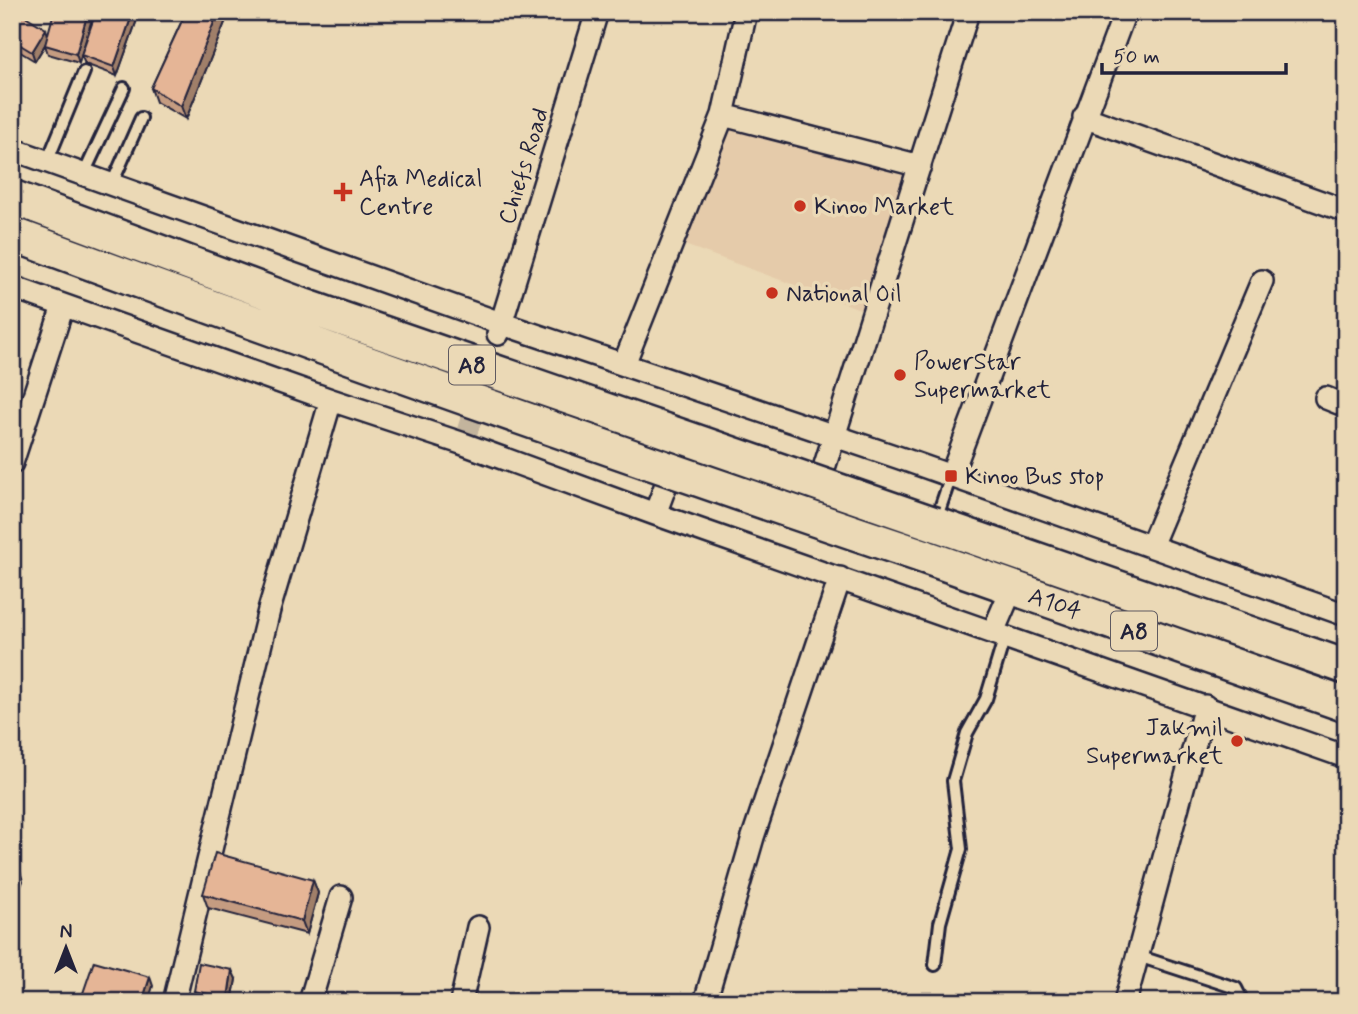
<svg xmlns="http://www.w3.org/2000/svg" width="1358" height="1014" font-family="Mynerve,sans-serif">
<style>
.built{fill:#e5cbaa}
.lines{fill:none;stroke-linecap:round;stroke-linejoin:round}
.minor-tunnel{stroke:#c3b49d;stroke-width:21;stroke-dasharray:21 10;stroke-linecap:butt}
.service-casing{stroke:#22223b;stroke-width:16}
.minor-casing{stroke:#22223b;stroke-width:26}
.trunk-casing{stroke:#22223b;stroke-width:38}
.service{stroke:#ebd9b6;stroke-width:10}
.minor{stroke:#ebd9b6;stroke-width:21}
.trunk{stroke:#ebd9b6;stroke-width:33}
.trunk-bridge-casing{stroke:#22223b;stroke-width:38;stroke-linecap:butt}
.trunk-bridge{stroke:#ebd9b6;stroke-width:33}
.wall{fill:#c59c81;stroke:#22223b;stroke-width:2}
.shaded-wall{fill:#a07f69;stroke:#22223b;stroke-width:2}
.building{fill:#e5b596;stroke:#22223b;stroke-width:2}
.poi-dot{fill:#c8321e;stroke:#ebd9b6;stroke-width:2.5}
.labels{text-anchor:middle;stroke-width:7;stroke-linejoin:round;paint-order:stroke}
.shield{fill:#ebd9b6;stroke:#5e5960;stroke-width:2}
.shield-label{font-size:23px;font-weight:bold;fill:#22223b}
.street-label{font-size:24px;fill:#22223b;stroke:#ebd9b6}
.poi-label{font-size:24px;fill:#22223b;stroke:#ebd9b6;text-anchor:start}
</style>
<rect width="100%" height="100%" fill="#ebd9b6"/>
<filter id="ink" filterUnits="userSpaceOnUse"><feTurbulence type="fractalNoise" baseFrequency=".0143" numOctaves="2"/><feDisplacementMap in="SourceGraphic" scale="14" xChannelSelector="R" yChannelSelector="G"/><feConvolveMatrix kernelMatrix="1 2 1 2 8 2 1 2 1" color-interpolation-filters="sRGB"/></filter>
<g filter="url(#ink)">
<path class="built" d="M 729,123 L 916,169 L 871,313 L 682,244 Z"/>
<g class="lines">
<path class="minor-tunnel" d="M 467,432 L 498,334"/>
<defs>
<path id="service" d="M 47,162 L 84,72
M 83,176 L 124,88
M 111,186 L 141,118
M 936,520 L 951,476
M 1138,956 L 1236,988 L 1243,1002
M 935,965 L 940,923 L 961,849 L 953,781 L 967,733 L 986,699 L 1005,636"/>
<path id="minor" d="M 723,115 L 920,166
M 1084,117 L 1346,211
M 12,149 L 503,324 L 900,458 L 1346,615
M 12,287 L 331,400 L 461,443 L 655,514 L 1346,757
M 498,334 L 597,12
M 624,364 L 723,115 L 746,12
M 1326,398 L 1346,406
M 12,463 L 63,306
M 951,476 L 1125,12
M 819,484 L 968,12
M 655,514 L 671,471
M 1151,546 L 1262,281
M 993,632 L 1012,588
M 174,1002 L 269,610 L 331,400
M 310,1002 L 341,897
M 461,1002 L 478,927
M 705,1002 L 753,837 L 840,578
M 1125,1002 L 1205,706"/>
<path id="trunk" d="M 935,524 L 1346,667
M 923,556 L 1346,705"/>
</defs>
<use href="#service" class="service-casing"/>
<use href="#minor" class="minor-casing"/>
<use href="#trunk" class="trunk-casing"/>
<use href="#service" class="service"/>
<use href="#minor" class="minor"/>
<use href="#trunk" class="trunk"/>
<defs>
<path id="trunk-bridge" d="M 12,197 L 302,305 L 935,524
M 12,234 C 314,346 618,453 923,556"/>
</defs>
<use href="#trunk-bridge" class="trunk-bridge-casing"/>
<use href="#trunk-bridge" class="trunk-bridge"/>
</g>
<path class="wall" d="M 12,12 L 48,34 L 94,12 L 82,55 L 139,14 L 117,76 L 85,64 L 81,55 L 79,63 L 48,54 L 45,45 L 35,61 L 12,47 Z
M 186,12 L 227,12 L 228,15 L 186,119 L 156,102 L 151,88 Z
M 313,880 L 318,893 L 307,934 L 208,908 L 203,894 Z
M 236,979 L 232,1002 L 206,1002 L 197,1000 L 194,991 Z"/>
<path class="shaded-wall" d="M 88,12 L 94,12 L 79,63 L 76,54 Z
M 133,12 L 138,12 L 139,14 L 117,76 L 114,67 Z
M 218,12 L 227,12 L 228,15 L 186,119 L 181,106 Z
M 46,29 L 49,38 L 35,61 L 32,52 Z
M 19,868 L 23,881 L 12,909 L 12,884 Z
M 313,880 L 318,893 L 307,934 L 302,921 Z
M 232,970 L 236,979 L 232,1002 L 230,1002 L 228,998 Z
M 150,977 L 153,986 L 148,1002 L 142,1002 Z"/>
<path class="building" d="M 12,12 L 19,12 L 46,29 L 32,52 L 12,40 Z
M 54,12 L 88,12 L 76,54 L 45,45 Z
M 96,12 L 133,12 L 114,67 L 81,55 Z
M 186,12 L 218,12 L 181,106 L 151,88 Z
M 215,853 L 313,880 L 302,921 L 203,894 Z
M 12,866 L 19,868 L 12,884 Z
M 94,961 L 150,977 L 142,1002 L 94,1002 L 81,999 Z
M 199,963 L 232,970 L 228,998 L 194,991 Z"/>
</g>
<g class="poi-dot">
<path d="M339.5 181.5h7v7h7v7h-7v7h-7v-7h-7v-7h7z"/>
<circle cx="800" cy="206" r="7"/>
<circle cx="772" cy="293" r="7"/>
<circle cx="900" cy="375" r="7"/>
<rect x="944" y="469" width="14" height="14" rx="3.5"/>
<circle cx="1237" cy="741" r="7"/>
</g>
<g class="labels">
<g class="shield">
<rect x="449" y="345.5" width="46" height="39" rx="5"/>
<rect x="1111" y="611.5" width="46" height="39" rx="5"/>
</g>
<g class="shield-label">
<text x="472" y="373">A8</text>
<text x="1134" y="639">A8</text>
</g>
<g class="street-label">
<text transform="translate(523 166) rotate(-73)" y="8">Chiefs Road</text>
<text transform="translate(1055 603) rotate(19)" y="8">A104</text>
</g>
<g class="poi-label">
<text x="359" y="186">Afia Medical<tspan x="359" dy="28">Centre</tspan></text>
<text x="814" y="214">Kinoo Market</text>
<text x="786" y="301">National Oil</text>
<text x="914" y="369">PowerStar<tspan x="914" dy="28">Supermarket</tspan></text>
<text x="965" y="484">Kinoo Bus stop</text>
<text x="1223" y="735" text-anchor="end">Jakmil<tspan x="1223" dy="28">Supermarket</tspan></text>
</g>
</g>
<rect width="1358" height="1014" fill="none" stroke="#ebd9b6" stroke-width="42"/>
<rect x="21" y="21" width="1316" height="972" fill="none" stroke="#22223b" stroke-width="2.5" filter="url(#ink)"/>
<g transform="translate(66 948)" stroke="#ebd9b6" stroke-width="5" paint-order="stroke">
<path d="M0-5L12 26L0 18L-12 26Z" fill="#22223b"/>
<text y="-10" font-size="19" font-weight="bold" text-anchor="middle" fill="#22223b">N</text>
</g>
<path d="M1102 63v10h184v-10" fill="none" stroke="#22223b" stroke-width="3.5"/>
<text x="1113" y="63" font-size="21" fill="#22223b" stroke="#ebd9b6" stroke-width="5" paint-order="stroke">50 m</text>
</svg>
